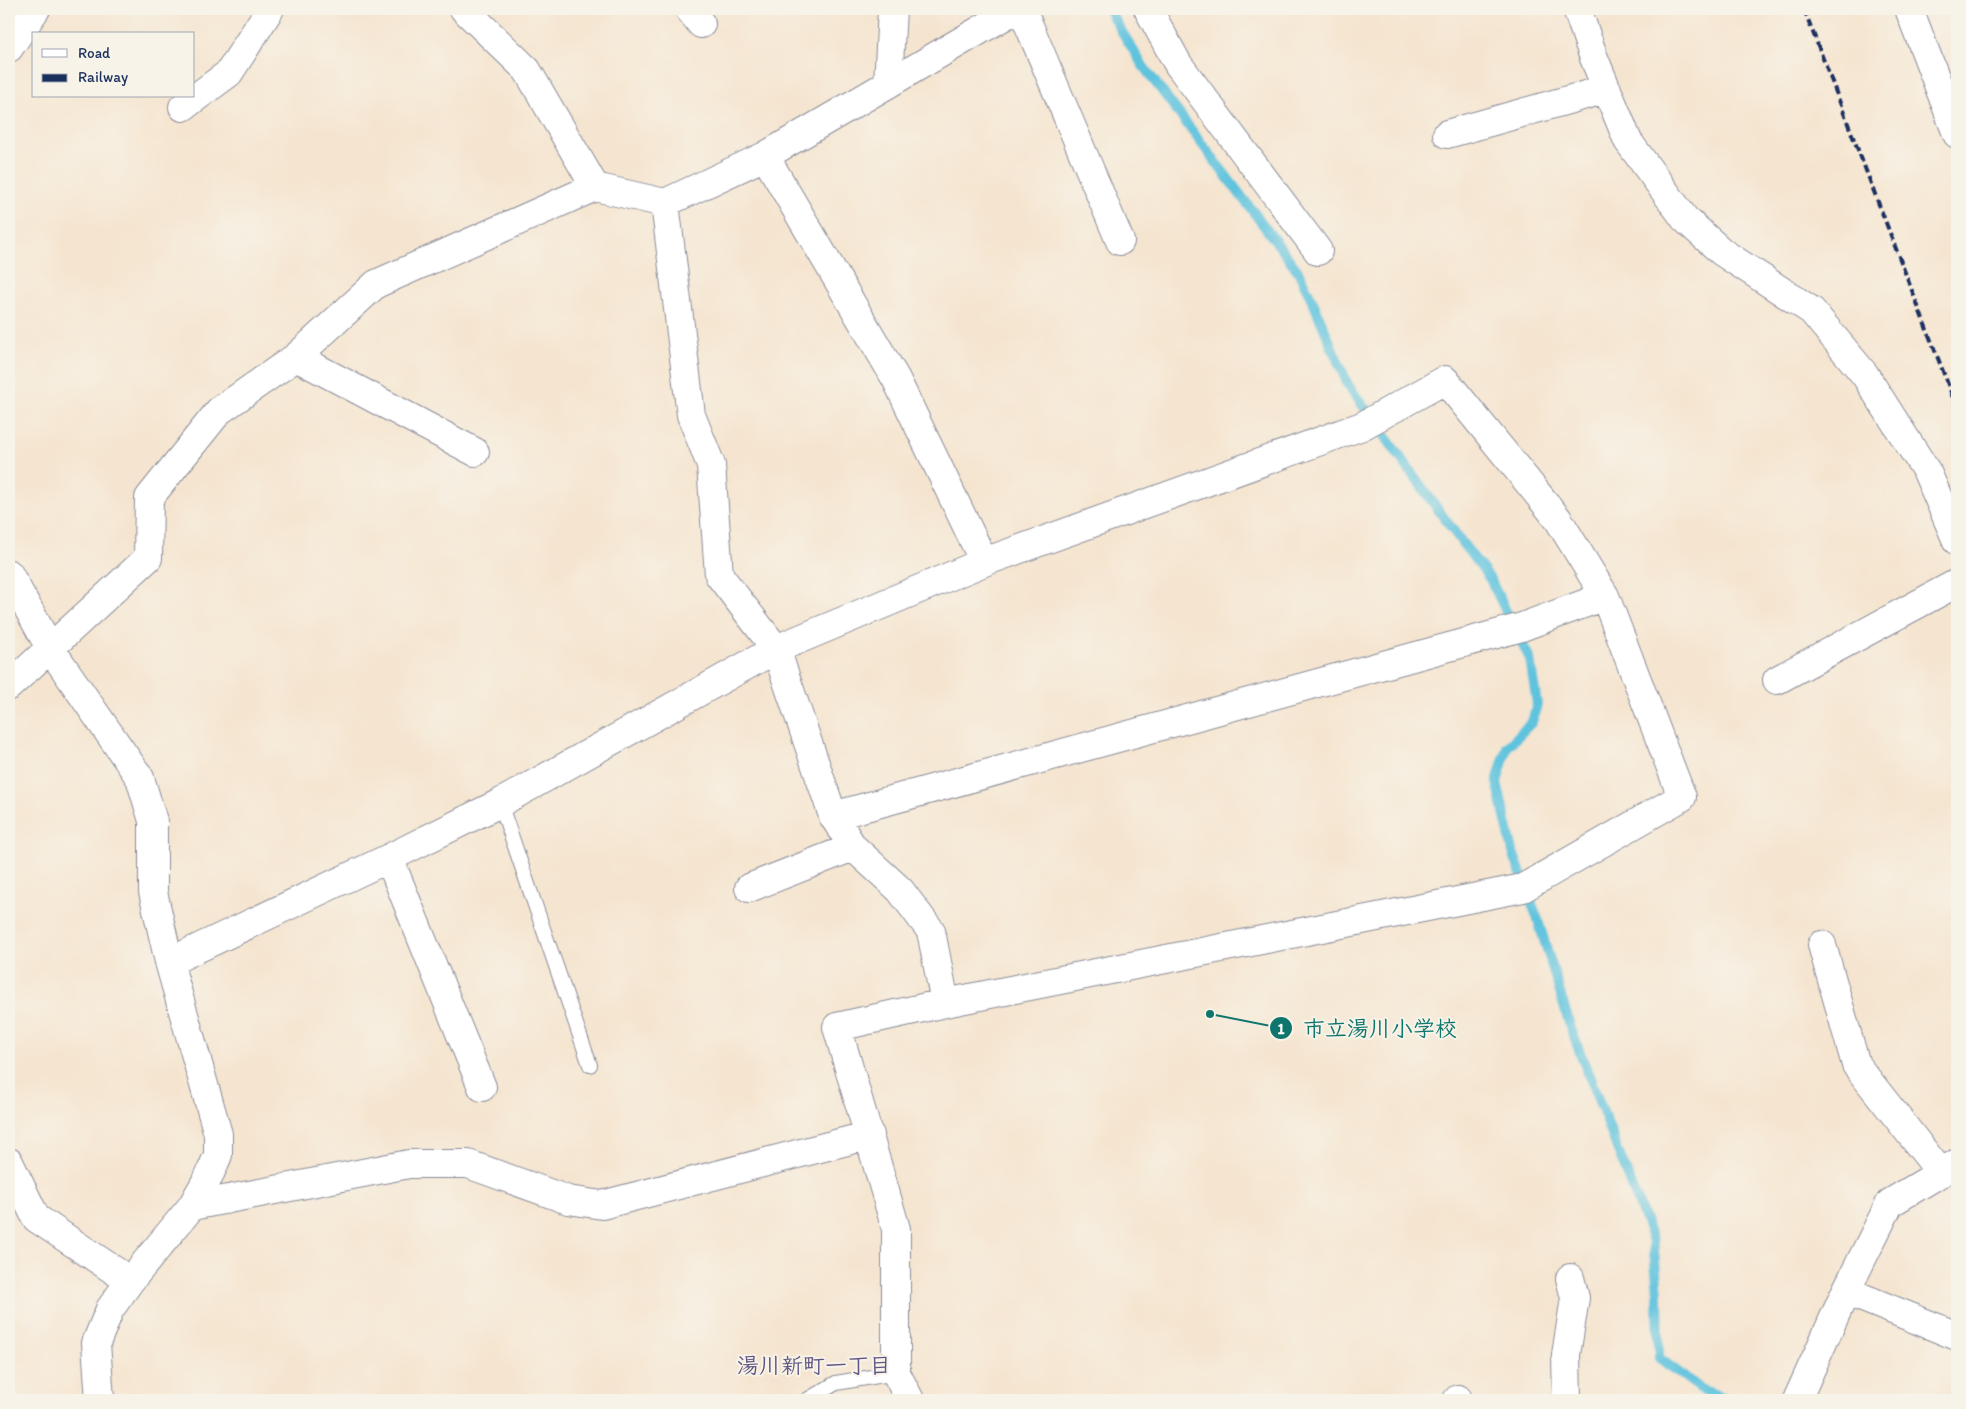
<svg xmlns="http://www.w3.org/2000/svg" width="1966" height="1409" font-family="Itim,'Klee One',sans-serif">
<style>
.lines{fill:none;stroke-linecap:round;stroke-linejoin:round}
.stream{stroke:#5fc3de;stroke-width:10}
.service-casing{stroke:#888a97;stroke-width:16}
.minor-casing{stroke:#888a97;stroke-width:30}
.service{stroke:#fff;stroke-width:14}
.minor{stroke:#fff;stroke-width:28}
.rail{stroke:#1b2f5e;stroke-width:4;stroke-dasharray:8 4;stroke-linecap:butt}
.labels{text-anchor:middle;stroke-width:4;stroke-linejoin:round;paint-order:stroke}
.neighbourhood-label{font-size:22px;font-weight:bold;fill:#615683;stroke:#f7f3e8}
.leader{fill:none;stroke:#0f766e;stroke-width:2}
.callout-dot{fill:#0f766e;stroke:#f7f3e8;stroke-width:2}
.mark-label{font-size:15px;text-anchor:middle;font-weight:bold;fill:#fff}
.callout-label{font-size:22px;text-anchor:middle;font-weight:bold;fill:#0f766e;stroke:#f7f3e8;stroke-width:4;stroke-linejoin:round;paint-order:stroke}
</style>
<rect width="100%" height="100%" fill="#f7f3e8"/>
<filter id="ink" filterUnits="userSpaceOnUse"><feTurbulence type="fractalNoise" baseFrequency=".02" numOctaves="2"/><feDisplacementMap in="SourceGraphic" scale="10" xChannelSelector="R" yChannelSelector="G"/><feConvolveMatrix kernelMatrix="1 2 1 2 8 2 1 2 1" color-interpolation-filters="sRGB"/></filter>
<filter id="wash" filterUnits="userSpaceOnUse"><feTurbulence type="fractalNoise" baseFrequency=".0096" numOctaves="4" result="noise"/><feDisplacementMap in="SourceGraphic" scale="20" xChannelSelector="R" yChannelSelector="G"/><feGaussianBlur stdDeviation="1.12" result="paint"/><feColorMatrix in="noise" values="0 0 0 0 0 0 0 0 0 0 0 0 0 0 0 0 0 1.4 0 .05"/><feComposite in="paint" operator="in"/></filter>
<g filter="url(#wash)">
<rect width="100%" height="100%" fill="#f5e5d0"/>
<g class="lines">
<path class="stream" d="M 1108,9 L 1143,66 L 1298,271 L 1313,302 L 1348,385 L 1463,544 L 1490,579 L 1530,659 L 1537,704 L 1532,722 L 1507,747 L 1497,782 L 1513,852 L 1538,920 L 1571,1029 L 1653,1241 L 1658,1293 L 1659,1358 L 1701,1389 L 1730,1400"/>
</g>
</g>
<g filter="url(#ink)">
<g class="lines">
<defs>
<path id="service" d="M 500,803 L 590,1065
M 807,1400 L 836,1383 L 896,1373"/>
<path id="minor" d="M 464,9 L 527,70 L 595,187
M 689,9 L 701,24
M 1022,9 L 1120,241
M 1148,9 L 1178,64 L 1318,251
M 1577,9 L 1594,58 L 1628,141 L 1685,219 L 1722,252 L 1812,311 L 1865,375 L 1927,472 L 1957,541
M 1909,9 L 1957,134
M 9,48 L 36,9
M 888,84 L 892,9
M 183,107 L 229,73 L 270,9
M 1447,134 L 1607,89
M 765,156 L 896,379 L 984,562
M 665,203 L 691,415 L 711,465 L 719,575 L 776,649 L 833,816 L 853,847 L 900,890 L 931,931 L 945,1003
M 296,357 L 475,452
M 9,574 L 50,648 L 140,778 L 153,821 L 153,892 L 169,962 L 218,1134 L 218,1155 L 209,1176 L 192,1206 L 130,1281 L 110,1309 L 96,1343 L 100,1400
M 1777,680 L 1957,583
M 9,686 L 148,558 L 149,498 L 219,411 L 296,357 L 376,284 L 595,187 L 665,203 L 765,156 L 1016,9
M 833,816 L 1522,627 L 1605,596
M 389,858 L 482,1087
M 749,888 L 853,847
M 1822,945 L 1856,1065 L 1941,1173
M 169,962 L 389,858 L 500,803 L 776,649 L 984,562 L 1362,426 L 1445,380 L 1558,519 L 1605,596 L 1682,797 L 1523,888 L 945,1003 L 837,1027 L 896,1229 L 896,1373 L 910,1400
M 9,1162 L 36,1218 L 130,1281
M 192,1206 L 409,1164 L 468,1164 L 568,1200 L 602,1205 L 870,1135
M 1846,1291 L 1957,1336
M 1457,1400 L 1458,1399
M 1567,1400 L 1566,1355 L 1575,1298 L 1570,1278
M 1797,1400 L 1846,1291 L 1890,1203 L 1957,1163"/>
</defs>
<use href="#service" class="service-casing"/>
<use href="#minor" class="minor-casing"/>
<use href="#service" class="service"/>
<use href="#minor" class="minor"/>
<path class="rail" d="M 1804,9 L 1957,408"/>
</g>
</g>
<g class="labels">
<g class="neighbourhood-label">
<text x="814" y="1373">湯川新町一丁目</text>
</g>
</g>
<path class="leader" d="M1210 1014L1281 1028"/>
<g class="callout-dot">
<circle cx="1210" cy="1014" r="5"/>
<circle cx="1281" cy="1028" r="12"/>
</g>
<g class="mark-label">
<text x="1281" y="1034">1</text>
</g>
<g class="callout-label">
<text x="1380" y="1036">市立湯川小学校</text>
</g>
<rect width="1966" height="1409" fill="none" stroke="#f7f3e8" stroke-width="30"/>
<rect x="32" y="32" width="162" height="65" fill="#f7f3e8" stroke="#9fa5b1"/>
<rect x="42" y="49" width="25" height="8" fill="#ffffff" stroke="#9fa5b1"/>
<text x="78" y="58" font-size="15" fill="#1b2f5e">Road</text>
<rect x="42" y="74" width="25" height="8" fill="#1b2f5e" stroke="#9fa5b1"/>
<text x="78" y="82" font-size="15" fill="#1b2f5e">Railway</text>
</svg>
